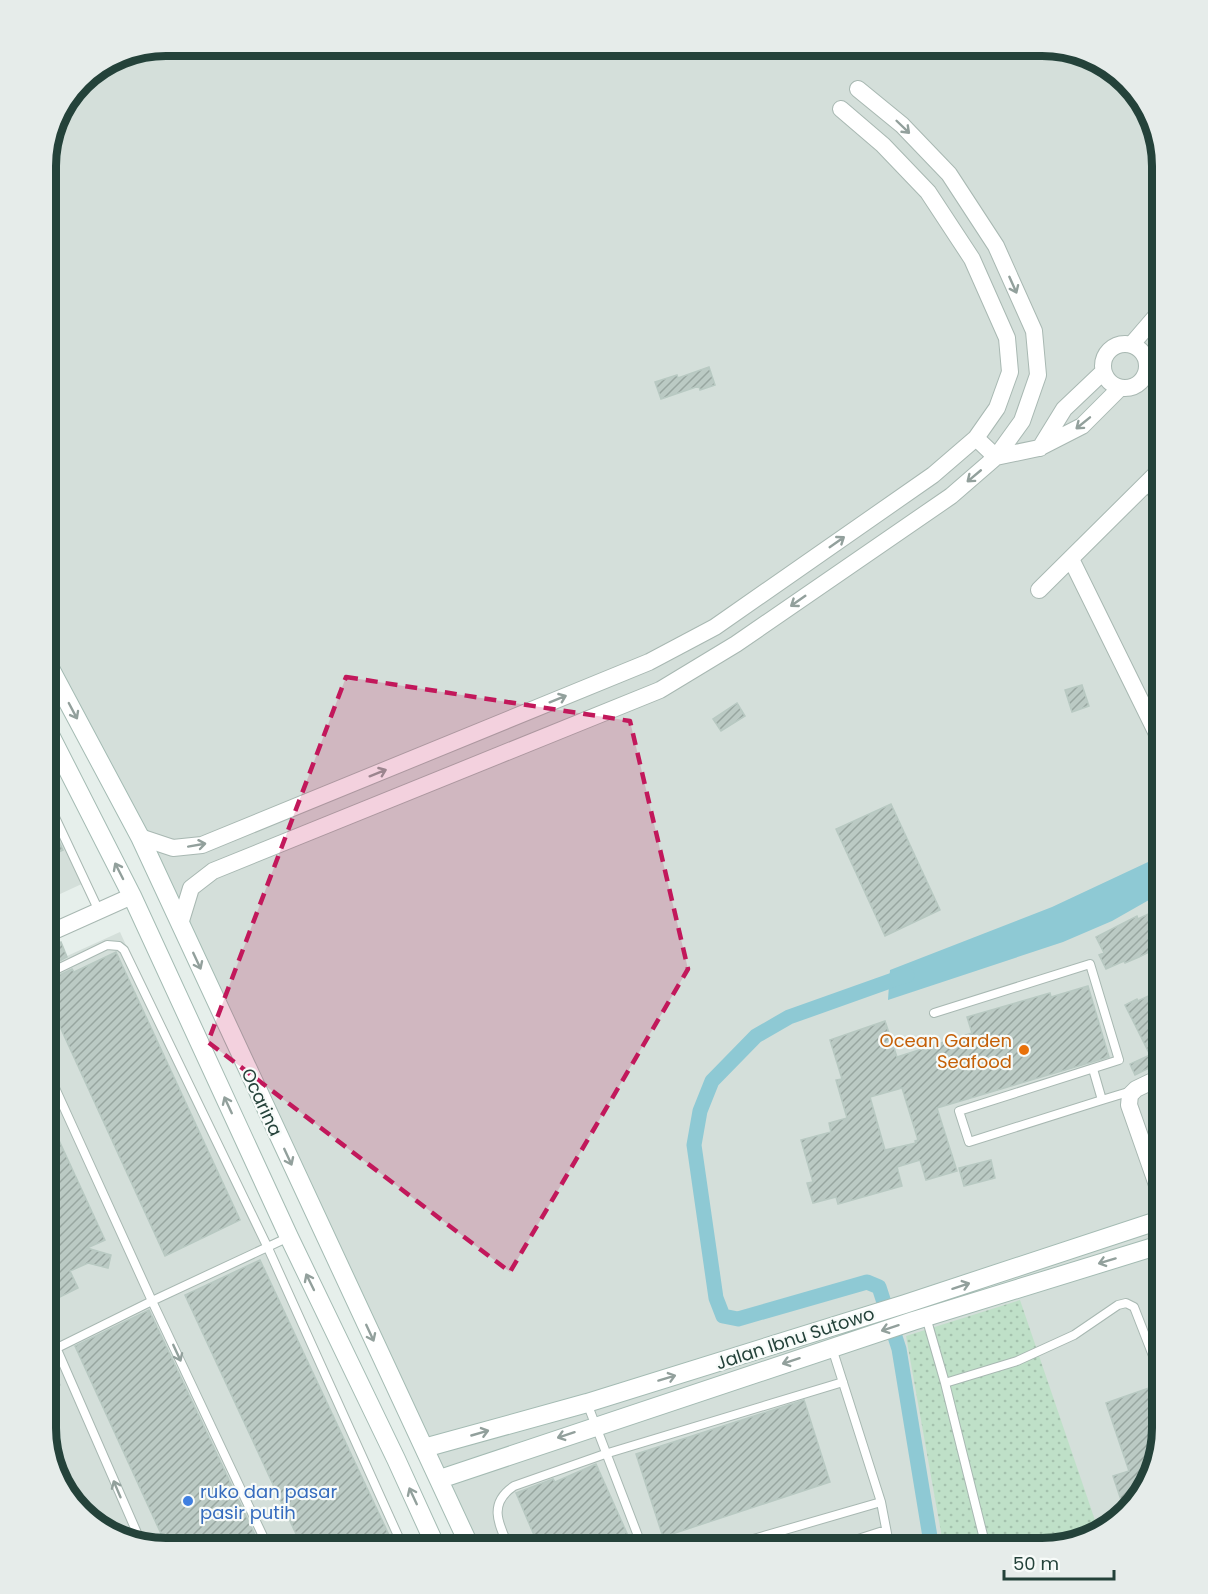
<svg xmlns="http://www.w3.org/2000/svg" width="1208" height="1594" font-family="Poppins,sans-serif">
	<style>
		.built { fill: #d4dfda }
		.grass { fill: url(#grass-dots) }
		.water { fill: #8ec9d4 }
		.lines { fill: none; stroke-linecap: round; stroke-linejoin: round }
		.canal { stroke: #8ec9d4; stroke-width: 15 }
		.building { fill: url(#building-hatch); stroke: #b8c9c2; stroke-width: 1.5; fill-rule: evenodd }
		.lane-casing { stroke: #a8b8b2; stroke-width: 10 }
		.street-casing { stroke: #a8b8b2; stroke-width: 18 }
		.secondary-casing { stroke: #a4bbb3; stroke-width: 20 }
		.lane { stroke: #fff; stroke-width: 8 }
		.street { stroke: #fff; stroke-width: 16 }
		.secondary { stroke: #fff; stroke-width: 18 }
		.oneway { stroke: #92a09c }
		.marked { fill: #c2185b; fill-opacity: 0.2; stroke: #c2185b; stroke-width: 4.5; stroke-dasharray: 12 8; stroke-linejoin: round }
		.food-dot { fill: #e8710a; stroke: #f7fbf9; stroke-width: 2 }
		.shop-dot { fill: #3f7fe0; stroke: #f7fbf9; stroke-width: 2 }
		.labels { text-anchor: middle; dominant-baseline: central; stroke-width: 4.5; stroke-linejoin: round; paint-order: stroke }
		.food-label { font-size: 18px; fill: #c56008; stroke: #f7fbf9; text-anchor: end }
		.street-label { font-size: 18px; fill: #24423a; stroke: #f7fbf9 }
		.shop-label { font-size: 18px; fill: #366cbe; stroke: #f7fbf9; text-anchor: start }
		.rim { fill: none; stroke: #24423a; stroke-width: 8 }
	</style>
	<defs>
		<pattern id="grass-dots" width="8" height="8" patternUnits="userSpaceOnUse" patternTransform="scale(1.5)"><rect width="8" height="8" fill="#bfe0c8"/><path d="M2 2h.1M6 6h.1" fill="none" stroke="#a4c1ad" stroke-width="1.8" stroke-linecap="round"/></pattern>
		<pattern id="building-hatch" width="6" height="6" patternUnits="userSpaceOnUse" patternTransform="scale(1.5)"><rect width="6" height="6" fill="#bbcac4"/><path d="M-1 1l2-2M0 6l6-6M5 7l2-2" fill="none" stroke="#98a6a0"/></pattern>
	</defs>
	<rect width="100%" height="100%" fill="#e6efeb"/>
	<path class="built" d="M165 45H1050L1103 61 1143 99 1163 165V1429L1147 1489 1109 1529 1043 1549H471L45 659V157L57 112 86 75 120 54Z
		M45 787 86 882 45 901Z
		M120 932 400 1549H165L105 1533 83 1512 47 1437 45 1429V966Z"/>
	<path class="grass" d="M1020 1300 1099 1532 1043 1549H944L906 1336Z"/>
	<path class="water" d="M1163 855V892L1112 921 1063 942 888 1000 890 970 1052 907Z"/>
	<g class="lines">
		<path class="canal" d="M907 975 789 1017 756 1036 712 1081 700 1111 694 1145 716 1298 723 1316 738 1319 867 1282 879 1287 899 1349 932 1549"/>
	</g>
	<path class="building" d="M709 367 715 385 700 390 699 386 661 399 655 382 677 375 678 378Z
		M1082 685 1089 706 1072 712 1065 690Z
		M737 703 745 716 721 731 713 719Z
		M891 804 940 910 885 936 836 829Z
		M45 811 63 850 45 858Z
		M1163 907V941L1151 947 1153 950 1139 957 1125 963 1124 961 1106 969 1099 955 1104 953 1096 937 1137 916 1138 919Z
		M61 942 67 957 52 965 45 949Z
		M116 952 240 1220 165 1256 45 994V982L72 969 74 972Z
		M1088 986 1109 1057 937 1108 957 1171 926 1180 920 1160 897 1167 902 1186 838 1204 836 1197 813 1203 807 1183 813 1182 801 1140 831 1132 829 1123 847 1118 836 1080 842 1079 830 1040 885 1021 897 1057 972 1033 967 1017 1050 993 1051 997ZM902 1088 918 1140 915 1141 916 1143 885 1150 870 1097Z
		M1163 989V1065L1154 1068 1153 1066 1135 1075 1130 1064 1150 1055 1125 1005 1137 999 1138 1001Z
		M45 1110 105 1240 87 1248 111 1255 108 1268 88 1263 70 1271 78 1288 52 1301 45 1286 49 1277 45 1268V1230L57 1225 52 1212 55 1211 45 1190Z
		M991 1160 995 1178 964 1186 959 1168Z
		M260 1260 389 1535 397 1549H303L185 1295Z
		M149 1310 256 1537 262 1549H168L75 1346Z
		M45 1356 60 1385 45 1392Z
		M1163 1383V1429L1147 1489 1125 1512 1113 1476 1129 1471 1106 1403Z
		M804 1400 830 1482 663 1537 636 1454Z
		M596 1464 634 1549H540L516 1493 553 1479 555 1482Z"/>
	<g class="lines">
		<g class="lane-casing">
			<path id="lane" d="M45 796 99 911
				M45 975 107 945 119 946 124 950 268 1248 404 1549
				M934 1013 1090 964 1119 1060 959 1111 969 1142 1102 1100 1125 1093 1130 1095
				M45 1066 152 1301 269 1549
				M1093 1069 1102 1100
				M926 1317 945 1383 985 1543
				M45 1322 141 1542
				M57 1348 152 1301 289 1237
				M832 1348 881 1502 890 1549
				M945 1383 1017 1361 1074 1335 1118 1305 1126 1303 1134 1307 1157 1366
				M587 1403 643 1549
				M418 1549 433 1540
				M510 1549C499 1525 487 1504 514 1486L605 1454 843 1382
				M719 1549 881 1502
				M827 1549 886 1530"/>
		</g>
		<g class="street-casing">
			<path id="street" d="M1103 366a22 22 0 1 1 44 0a22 22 0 1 1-44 0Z
				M1132 344 1163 308
				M976 438 996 457 1039 448 1082 426 1120 388
				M1040 448 1064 409 1103 372
				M1150 480 1163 507
				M1071 559 1163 746
				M1039 590 1163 467
				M140 837 173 848 202 845 649 662 715 627 933 475 976 438 997 408 1010 372 1007 338 972 259 928 192 883 145 841 109
				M180 924 191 888 213 871 660 690 736 644 951 496 996 457 1022 421 1038 375 1034 331 996 246 949 174 902 125 858 89
				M45 935 132 896
				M1163 1202 1129 1105 1130 1095 1136 1089 1163 1076"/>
		</g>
		<g class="secondary-casing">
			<path id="secondary" d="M45 659 140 837 471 1549
				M45 725 132 896 289 1237 396 1459 437 1549
				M424 1448 587 1403 905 1304 1163 1219
				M440 1479 913 1321 1163 1244"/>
		</g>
		<use href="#lane" class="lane"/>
		<use href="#street" class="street"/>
		<use href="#secondary" class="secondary"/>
	</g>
	<defs><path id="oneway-shaft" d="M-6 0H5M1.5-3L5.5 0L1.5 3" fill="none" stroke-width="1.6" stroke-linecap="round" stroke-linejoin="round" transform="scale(1.5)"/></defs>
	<g class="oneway">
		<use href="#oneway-shaft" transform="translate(903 127) rotate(44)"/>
		<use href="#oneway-shaft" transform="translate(1013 285) rotate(66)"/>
		<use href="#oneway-shaft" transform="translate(1083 423) rotate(141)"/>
		<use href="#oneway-shaft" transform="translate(974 476) rotate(140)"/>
		<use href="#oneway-shaft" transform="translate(837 542) rotate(-35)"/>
		<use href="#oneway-shaft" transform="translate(798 601) rotate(145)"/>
		<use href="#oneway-shaft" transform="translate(558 699) rotate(-22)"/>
		<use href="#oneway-shaft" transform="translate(73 711) rotate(62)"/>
		<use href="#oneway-shaft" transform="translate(378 773) rotate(-22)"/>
		<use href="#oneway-shaft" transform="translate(197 845) rotate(-10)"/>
		<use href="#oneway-shaft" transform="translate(119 871) rotate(-117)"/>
		<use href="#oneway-shaft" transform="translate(197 961) rotate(65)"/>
		<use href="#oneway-shaft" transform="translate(228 1105) rotate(-115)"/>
		<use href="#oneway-shaft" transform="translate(288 1157) rotate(65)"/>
		<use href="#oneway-shaft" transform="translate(1107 1261) rotate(163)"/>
		<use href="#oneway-shaft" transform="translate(310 1282) rotate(-116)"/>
		<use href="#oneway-shaft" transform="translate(961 1286) rotate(-18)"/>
		<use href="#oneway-shaft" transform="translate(890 1328) rotate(162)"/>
		<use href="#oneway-shaft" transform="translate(370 1333) rotate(65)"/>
		<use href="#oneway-shaft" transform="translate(177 1353) rotate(65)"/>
		<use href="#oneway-shaft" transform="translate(791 1361) rotate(162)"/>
		<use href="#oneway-shaft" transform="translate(667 1378) rotate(-17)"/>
		<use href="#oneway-shaft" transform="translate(480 1433) rotate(-16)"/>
		<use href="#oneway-shaft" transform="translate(566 1435) rotate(162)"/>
		<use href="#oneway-shaft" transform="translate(117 1489) rotate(-113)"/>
		<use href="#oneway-shaft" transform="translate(413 1496) rotate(-115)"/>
	</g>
	<path class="marked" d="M346 677 630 721 688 969 510 1272 208 1042Z"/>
	<circle class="food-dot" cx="1024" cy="1050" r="6"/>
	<circle class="shop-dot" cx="188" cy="1501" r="6"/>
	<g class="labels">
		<g class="food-label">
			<text x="1012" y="1040">Ocean Garden<tspan x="1012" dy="21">Seafood</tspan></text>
		</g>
		<g class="street-label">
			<text transform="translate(262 1102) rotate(65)">Ocarina</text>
			<text transform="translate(795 1338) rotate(-18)">Jalan Ibnu Sutowo</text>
		</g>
		<g class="shop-label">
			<text x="200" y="1491">ruko dan pasar<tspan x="200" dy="21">pasir putih</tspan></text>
		</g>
	</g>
	<path d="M0 0H1208V1594H0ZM166 56H1042A110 110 0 0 1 1152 166V1428A110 110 0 0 1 1042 1538H166A110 110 0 0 1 56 1428V166A110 110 0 0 1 166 56Z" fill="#e6ecea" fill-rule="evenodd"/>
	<path class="rim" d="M166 56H1042A110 110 0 0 1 1152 166V1428A110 110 0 0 1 1042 1538H166A110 110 0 0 1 56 1428V166A110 110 0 0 1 166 56Z"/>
	<path d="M1004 1570v9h110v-9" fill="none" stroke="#24423a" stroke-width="3"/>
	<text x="1013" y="1570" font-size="18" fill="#24423a" stroke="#f7fbf9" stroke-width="4.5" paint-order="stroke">50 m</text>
</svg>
